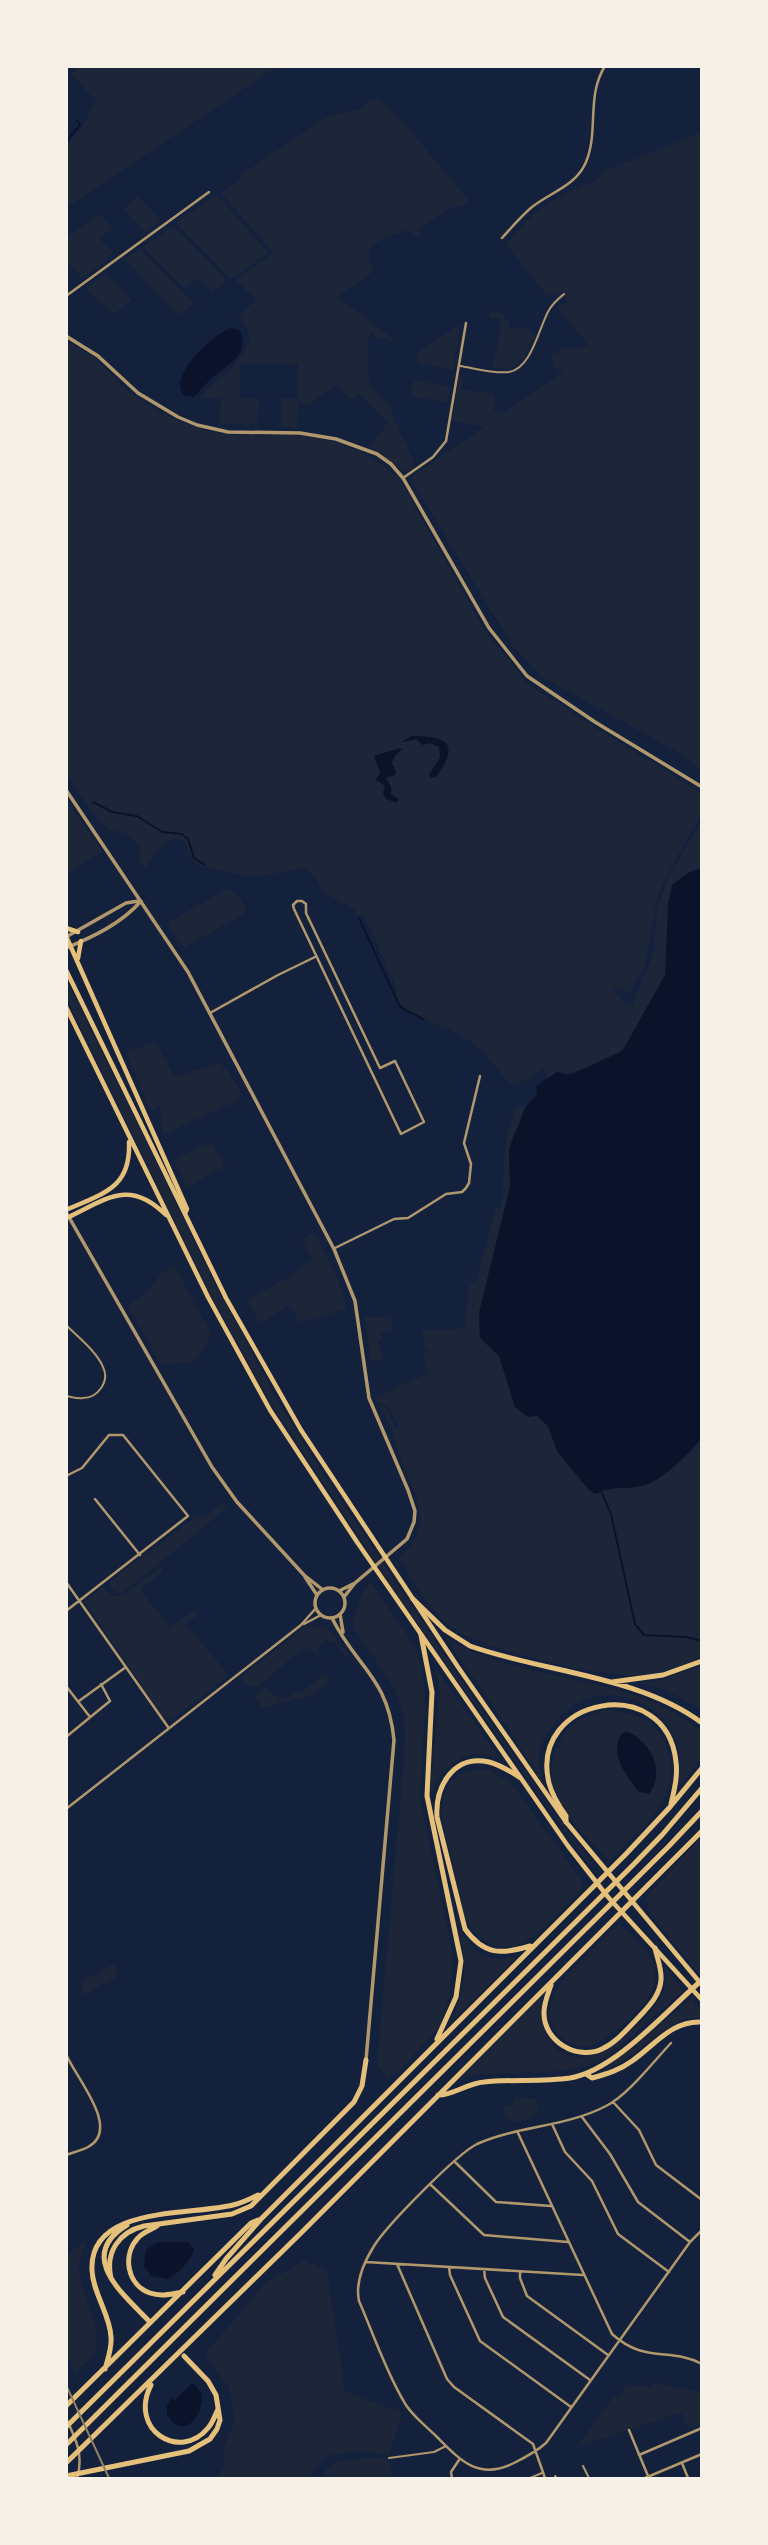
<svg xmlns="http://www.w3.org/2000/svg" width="768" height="2545" font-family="'Public Sans',sans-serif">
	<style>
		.green { fill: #1d2539 }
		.water { fill: #0b132b }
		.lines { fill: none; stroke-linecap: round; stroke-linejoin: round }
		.stream { stroke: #0b132b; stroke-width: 2 }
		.service { stroke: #b1986c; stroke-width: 2 }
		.minor { stroke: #b1986c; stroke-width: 2.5 }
		.tertiary { stroke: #b1986c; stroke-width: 3.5 }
		.primary { stroke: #e5c07b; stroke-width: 4.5 }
		.motorway { stroke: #e5c07b; stroke-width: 5 }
		.rail { stroke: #918062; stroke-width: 2 }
	</style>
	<rect width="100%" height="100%" fill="#14213d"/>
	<path class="green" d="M74 67 276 66V67L67 207V145L80 129 96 101 71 74 76 68Z
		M380 99 411 131 469 201 461 206 453 207 419 228 421 235 417 237 406 230C388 238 356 243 374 271L337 297 395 340 391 342 387 338 377 339 371 332 368 341 369 384 391 407 396 424 414 461 411 470 408 472C394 468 384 454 370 447L388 422 359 394 350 399 337 385 307 406 305 403H299L297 429 282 427V398H298V364H240V398L259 399 258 425 220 423 221 398H199C218 378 244 364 250 336L239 315 256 300 236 280 274 253 221 193 241 179 239 176 329 116 359 110 370 100Z
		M701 132V769L674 750 541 676 513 646 410 478 484 427 452 420 459 376H463L461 389 494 394V411L502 414 563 372 553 367 552 359 554 353 559 354 561 348 578 349 588 345 557 307 567 303 563 291 548 297 507 246C532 207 555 198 597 180L603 172Z
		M217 195 268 253 231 279 176 223Z
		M138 196 162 221 145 232 124 210Z
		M99 214 113 227 99 239 114 252 107 257 104 263 82 278 67 262V236Z
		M173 226 227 281 212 292 199 278 184 288 143 247Z
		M140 249 194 304 178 315 125 259Z
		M106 274 132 301 113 314 86 288Z
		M496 309 508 321 511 328 522 326 535 335 524 358 511 369 492 368 500 334 499 326 502 323 500 319 491 318 489 314Z
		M460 324 453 370 417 363 419 352Z
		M67 341C74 345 82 350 89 354 105 364 117 383 132 394 151 409 176 421 198 428 227 438 254 435 283 435 327 434 369 450 400 480L486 633 527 683 597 729 701 792V817L680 851 658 894 645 965 629 995 619 986 613 989 626 1005 632 1006 654 952 657 910 662 895 670 874 701 821V868L688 873 672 885C666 914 669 942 666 971 664 984 631 1042 621 1051 615 1058 605 1058 597 1062 583 1069 573 1075 557 1072L547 1079 546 1070 542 1068 534 1076 513 1085C502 1077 493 1063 484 1053 475 1044 459 1033 448 1029 430 1021 393 1012 397 989L365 917 358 916 355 910 322 891 316 878 305 868 252 877 199 866 191 858 185 842 174 838 161 847 145 868 140 862 139 845 128 834 110 830 99 821 67 777Z
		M414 380 450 387 447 403 411 396Z
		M66 799 102 852 67 873H66Z
		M227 889 240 896 247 912 184 948 167 923Z
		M67 981 217 1287 278 1402 329 1483 484 1713 554 1813 593 1864 590 1866 404 1605 273 1407 209 1292 67 1000Z
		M155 1041 175 1077 221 1062 224 1069H227L241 1093 239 1094 241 1099 162 1135V1115L159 1106 151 1111 126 1053Z
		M517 1106H526L509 1148 510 1187 479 1313 480 1338 499 1356 515 1407 537 1416 548 1426 557 1451 589 1490 595 1493 613 1486 629 1488 684 1459 701 1439V1657C682 1665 661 1674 640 1675 601 1678 480 1649 450 1626 427 1608 415 1581 399 1558 436 1526 416 1496 401 1460 397 1450 394 1439 391 1429 388 1420 381 1412 379 1405L387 1409 396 1429 399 1427 390 1408 376 1401 374 1395 378 1396 429 1373 423 1353 431 1350H425L422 1331 465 1328 469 1282H476L496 1208H501C504 1175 502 1136 517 1106Z
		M206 1141 208 1145 212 1143 225 1166 187 1187 174 1160 205 1144Z
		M312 1233 316 1235 336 1275 347 1309 299 1322 289 1305 260 1324 248 1300 292 1275 312 1259 302 1239Z
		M174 1265 211 1334 203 1350 192 1362 161 1365 128 1305 146 1293 161 1274Z
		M365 1317H391L392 1331 381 1332 382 1339H377L383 1359 371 1362Z
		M222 1503 227 1508 160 1563 157 1561 159 1564 123 1592 118 1593 110 1588V1581L146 1553 152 1558 148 1553 195 1517 204 1516Z
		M161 1567 164 1571 140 1589 170 1628 194 1610 198 1615 186 1624 228 1674 225 1679 171 1719 162 1716 85 1602 102 1587 113 1596 124 1595Z
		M371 1582 414 1645 423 1672 425 1705 420 1799 453 1956 451 1988 440 2026 402 2068 388 2079 377 2065 404 1759C404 1746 406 1732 404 1720 398 1684 373 1658 354 1628 353 1614 361 1591 371 1582Z
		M310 1624 315 1628 324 1626 328 1629 348 1654 347 1659 337 1644 327 1640 319 1645 317 1652 327 1669 313 1651 305 1648C287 1655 254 1706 242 1679L244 1674Z
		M445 1637C522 1686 629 1671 701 1731V1759L679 1787C681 1773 682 1758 677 1744 660 1693 591 1678 557 1720 549 1730 541 1741 539 1753 537 1762 542 1776 544 1785L506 1725Z
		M701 1665V1709L664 1689 639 1683 661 1680Z
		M436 1669 500 1759C466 1745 442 1764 430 1796L439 1693Z
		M325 1674 331 1680 310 1696 265 1707H262L255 1697 266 1687 279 1699 290 1698 291 1694 301 1692Z
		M605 1710C619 1711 634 1713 646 1721 676 1741 677 1782 658 1809 645 1828 625 1844 610 1861 581 1833 534 1788 558 1744 569 1723 583 1717 605 1710Z
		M487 1769 510 1782 582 1881 581 1890C557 1913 519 1967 482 1939 475 1934 469 1926 466 1919 460 1902 458 1883 454 1866 449 1845 436 1815 445 1793 452 1773 468 1770 487 1769Z
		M701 1839 702 1973 700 1975 648 1911 646 1897Z
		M619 1924C630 1934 646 1947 652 1960 655 1968 656 1979 654 1986 650 1999 641 2007 632 2016 612 2036 579 2064 556 2031 551 2025 548 2013 550 2006 556 1978 600 1944 619 1924Z
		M459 1929C480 1958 480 1961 517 1957L451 2022C467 1981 467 1972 459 1929Z
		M114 1964 118 1976 84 1995 81 1981Z
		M664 1965 683 1991 626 2041 605 2057 588 2066 552 2072 478 2074 456 2082 543 1995C536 2033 556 2068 598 2054 617 2048 652 2013 661 1996 667 1986 666 1976 664 1965Z
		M691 1999 701 2010V2018C669 2014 636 2060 601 2072Z
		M514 2098 537 2099 539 2113C531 2117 523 2120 514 2123L505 2115 503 2108 513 2105Z
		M88 2240C68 2277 87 2292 96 2326 98 2335 96 2346 95 2355L74 2373 67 2354V2253Z
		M304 2260 327 2271 345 2391 402 2413 389 2455C373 2452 336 2449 322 2460 317 2464 313 2472 310 2478H216L224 2467 223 2449 235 2422 229 2387 204 2355 266 2283Z
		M654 2383 693 2390 700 2394 701 2405 698 2407 701 2414V2423L689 2429 681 2412 577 2447 614 2396 619 2398 626 2386 653 2387Z
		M377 2458 389 2460 392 2478H325L323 2475C331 2456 359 2460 377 2458Z"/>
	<path class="water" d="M231 328 240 331C250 353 230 364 214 376 207 382 201 390 194 397L185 396C165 378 213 334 231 328Z
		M411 736C447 736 461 743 436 777L431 778 429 775 440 757 439 747 429 743 422 745 417 739 402 742Z
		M400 748 402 749 394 757 392 763 396 771 395 775 386 778 392 789 390 793 398 799 397 803 386 799 383 793 385 786 376 780 380 772 374 756Z
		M701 868V1439C688 1454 664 1479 645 1485 625 1491 617 1484 595 1494L589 1490 557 1451 548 1426 537 1416 528 1417 515 1407 499 1356 480 1338 479 1313 510 1187 509 1148 526 1106 537 1095 536 1086 557 1072C561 1073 565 1075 569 1075 573 1074 619 1053 623 1050L665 975 668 905 672 885 688 873Z
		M628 1732C651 1742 666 1772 649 1794L638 1791C626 1775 608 1753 622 1733Z
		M158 2242H188L194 2249C192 2260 178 2274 168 2279L151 2276 144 2266 146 2250Z
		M191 2384 195 2385 202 2394C204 2417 182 2442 167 2414V2405L172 2397 175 2400Z"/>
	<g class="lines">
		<path class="stream" d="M66 142 80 125 77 120
			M93 802 112 812 137 816 162 832 182 834 188 839 194 858 205 865
			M359 918 400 1007 423 1019
			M601 1491 611 1514 635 1624 644 1635 686 1637 698 1640"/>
		<path class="service" d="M460 366C474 368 494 374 509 372 532 368 539 327 549 310 553 303 558 299 564 294
			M66 1325C78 1337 97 1352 103 1367 110 1381 98 1398 83 1398 78 1399 72 1397 66 1396
			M389 2458 434 2452 446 2446
			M583 2466 589 2478
			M555 2476 557 2478
			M530 2478 542 2473"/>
		<path class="minor" d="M502 238C512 227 521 216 532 207 551 192 576 186 586 162 599 131 586 96 605 66
			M66 296 209 192
			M403 478 433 457 446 441 466 323
			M297 901H302L306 904V913L380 1068 395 1061 424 1122 401 1134 294 909 293 905Z
			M210 1013 278 975 315 957
			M335 1248 394 1219 408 1218 446 1194 462 1192 466 1188 469 1183 471 1164 464 1143 480 1076
			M66 1476 82 1468 109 1435H123L188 1516 66 1611
			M95 1499 140 1555
			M66 1582 168 1727
			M304 1624 321 1615
			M66 1686 90 1717
			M79 1701 126 1667
			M66 1737 110 1701 101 1684
			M66 1809 301 1625 316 1608
			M671 2043C653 2062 628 2095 606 2106 566 2127 517 2126 477 2144 457 2154 387 2225 374 2246 364 2262 355 2282 359 2301 373 2333 385 2369 403 2400 410 2414 425 2425 436 2436 460 2460 478 2481 514 2463 526 2457 536 2452 546 2443L690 2242 702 2230
			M66 2054C75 2077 122 2129 88 2147 81 2151 73 2152 66 2155
			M613 2102 639 2130 656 2165 702 2200
			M582 2117 610 2154 638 2202 690 2242
			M552 2124 565 2152 592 2181 618 2234 669 2272
			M518 2133 612 2334C645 2364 670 2347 702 2364
			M454 2161 496 2202 551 2206
			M431 2185 484 2235 568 2242
			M366 2262 583 2275
			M397 2264 447 2379 454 2387 533 2444 545 2478
			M449 2267 450 2275 480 2341 571 2407
			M484 2269 485 2278 503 2317 590 2380
			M520 2272V2278L527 2296 608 2355
			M66 2418C76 2439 84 2456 77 2478
			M629 2430 648 2476
			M639 2455 702 2428
			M682 2463 688 2478
			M452 2478 451 2472 459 2460
			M645 2478 702 2454"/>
		<path class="tertiary" d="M66 336 98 356 138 393 178 417 197 425 228 432 300 433 336 439 377 454 391 464 403 478 489 628 527 676 595 722 702 787
			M66 790 188 972 334 1249 355 1301 369 1398 408 1490 415 1511 414 1522 407 1539 355 1583 344 1597
			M66 937 126 903 139 901
			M66 948C93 937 122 923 141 901
			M66 1212 212 1467 237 1502 304 1575 323 1590
			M305 1577 317 1595
			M315 1603a15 15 0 1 1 30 0a15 15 0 1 1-30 0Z
			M339 1591 353 1584
			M340 1614 343 1632
			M332 1618C356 1667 388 1677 394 1740L366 2060"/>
		<path class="primary" d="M66 928 78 932
			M66 936 187 1209 185 1214
			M78 958 81 941
			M66 970 226 1298 301 1430 458 1667 566 1822 702 1985
			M66 1007 208 1297 270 1410 357 1542 568 1846 608 1897 702 2000
			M66 1210C104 1193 131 1188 129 1142
			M69 1217C108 1198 130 1179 166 1215"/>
		<path class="motorway" d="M413 1599 445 1630 470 1646C543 1672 640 1676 702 1723
			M421 1635 432 1692 427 1796 461 1961 456 1997 437 2039
			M612 1682 663 1675 702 1661
			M519 1777C510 1771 500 1765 489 1762 454 1754 435 1786 437 1817L465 1929C484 1955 501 1955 530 1946
			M566 1822V1816C559 1806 552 1795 549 1783 528 1697 667 1671 676 1762 678 1776 674 1791 671 1804
			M551 1985C548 1994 544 2003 544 2012 543 2041 577 2061 602 2049 617 2042 628 2028 639 2017 649 2006 660 1995 661 1980 662 1969 657 1958 655 1948
			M586 2074 592 2078C607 2074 620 2070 632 2061 655 2045 672 2020 702 2022
			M438 2095C451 2096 468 2083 484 2082 512 2079 542 2082 570 2078 616 2070 666 2011 702 1980
			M127 2225C76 2256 122 2293 149 2321
			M157 2226C151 2230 143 2232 138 2238 122 2255 127 2285 150 2293 161 2297 172 2294 183 2292
			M215 2275 226 2259 261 2219 626 1854 670 1807 702 1768
			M111 2278C105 2252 119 2232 144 2226L232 2214 251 2206 354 2102 362 2086 366 2060
			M105 2369C108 2358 112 2348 111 2337 110 2314 93 2294 92 2270 89 2205 190 2216 233 2205 242 2203 250 2199 258 2195
			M151 2385C128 2430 180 2462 208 2428 213 2423 215 2415 218 2409
			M66 2406 251 2223 258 2220
			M66 2427 633 1865 662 1835 702 1788
			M66 2445 668 1847 702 1811
			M66 2463 302 2232 702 1831
			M66 2476 189 2451 210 2439 217 2429 220 2420 216 2395 208 2381 184 2356"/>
		<path class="rail" d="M66 2385 109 2478"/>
	</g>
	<rect width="768" height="2545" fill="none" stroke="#f6f1e7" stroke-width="136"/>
</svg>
